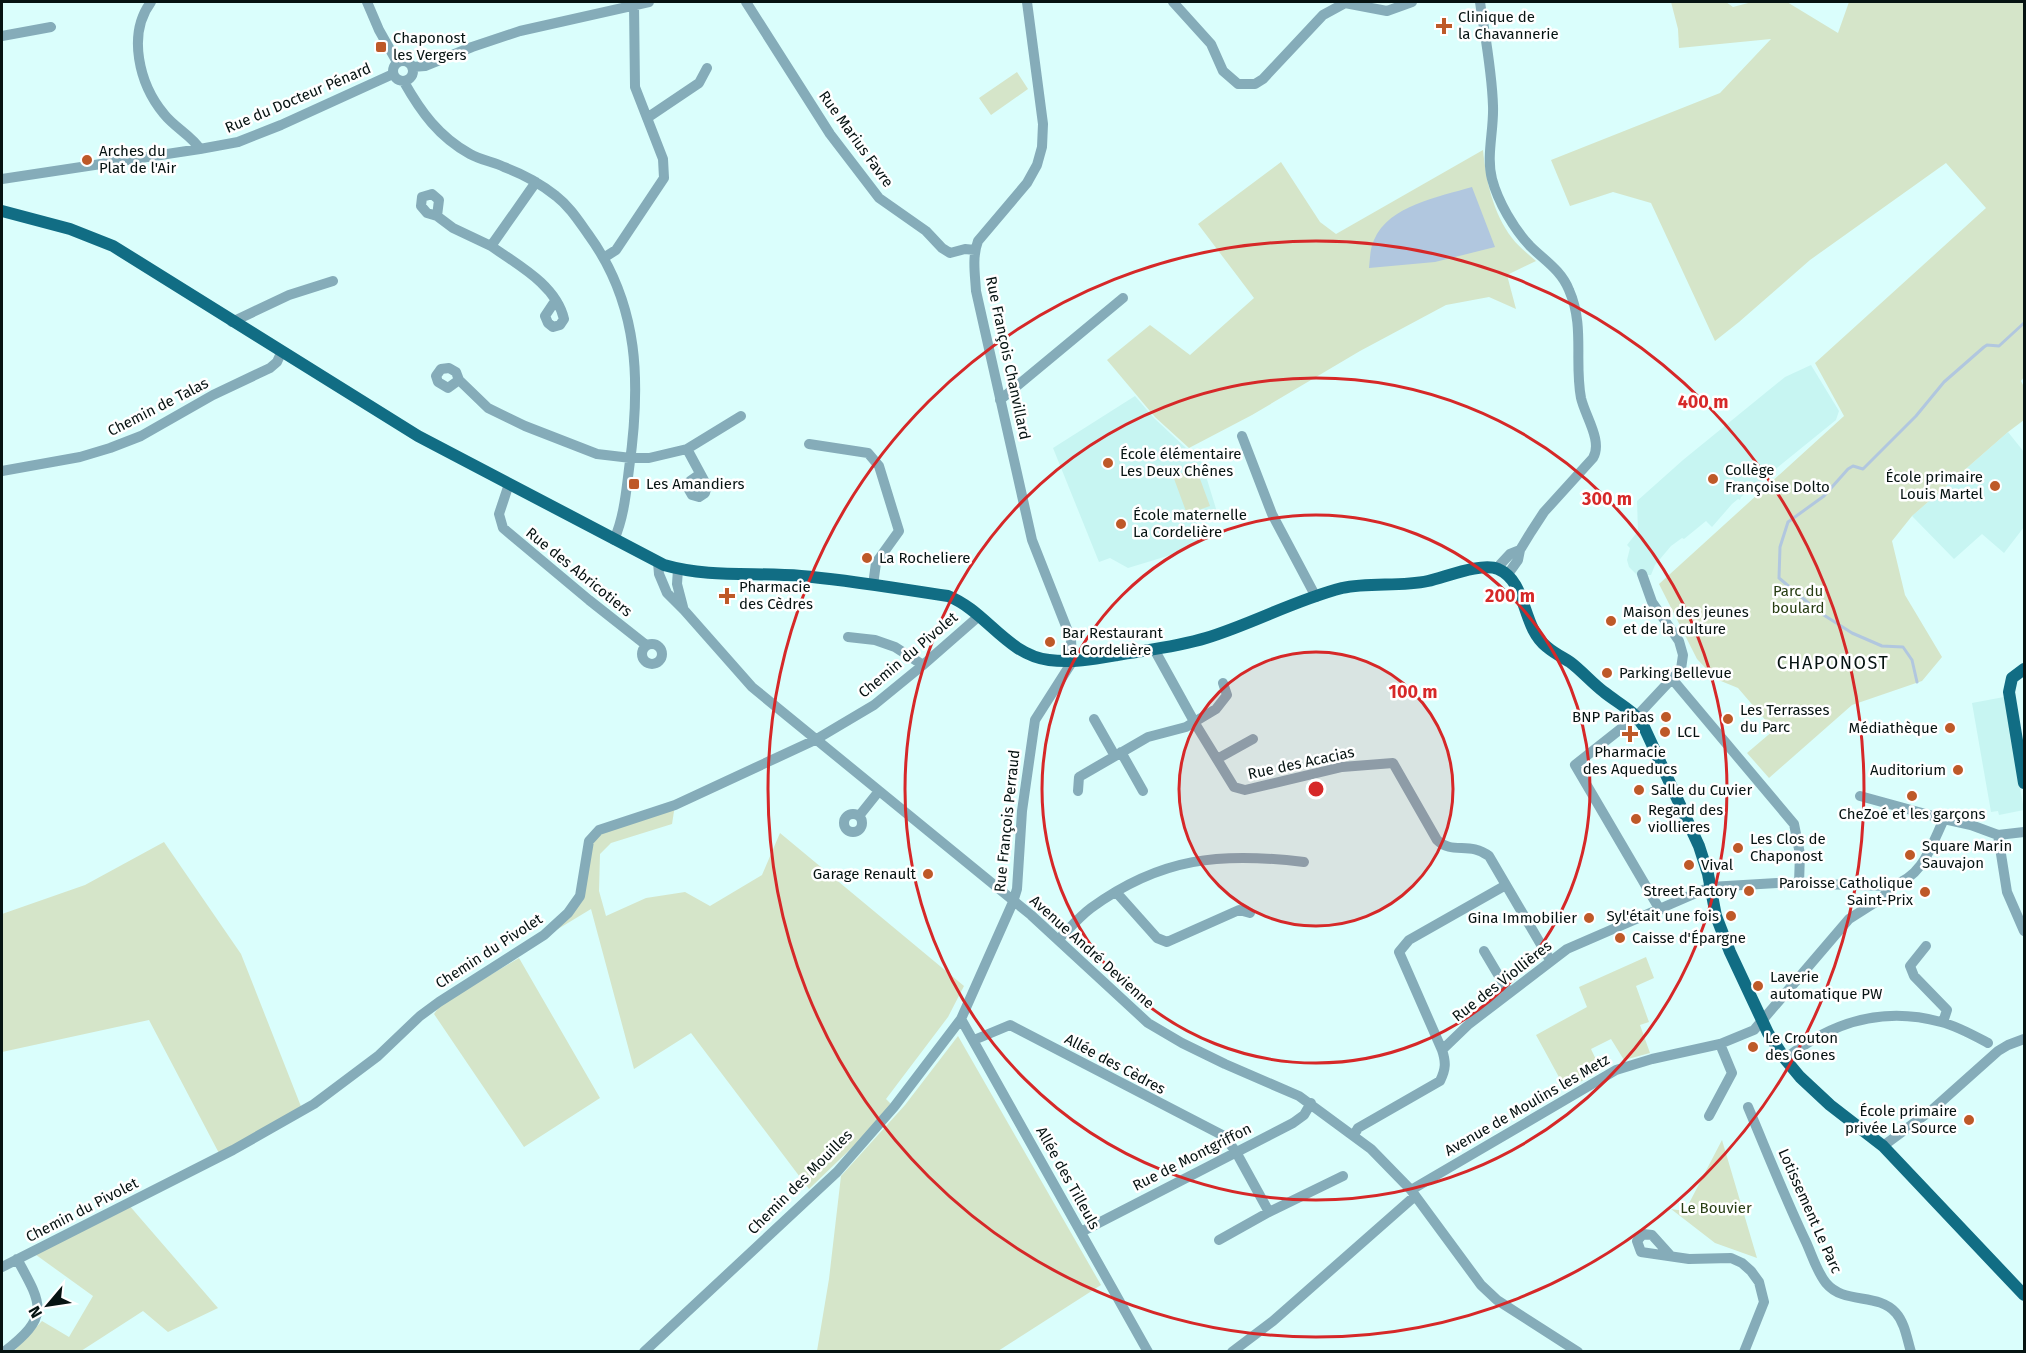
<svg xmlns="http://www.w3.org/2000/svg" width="2026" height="1353" font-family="'Fira Sans',sans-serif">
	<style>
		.built { fill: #c7f5f2 }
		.green { fill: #d5e5c9 }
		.water { fill: #b1c7df }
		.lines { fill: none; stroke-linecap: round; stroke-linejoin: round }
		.stream { stroke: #b1c7df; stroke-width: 3 }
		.minor { stroke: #85acb9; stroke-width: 10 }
		.major { stroke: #116d84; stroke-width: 12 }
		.ring { fill: none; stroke: #d62828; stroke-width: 3 }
		.poi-dot { fill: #be5928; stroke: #fff; stroke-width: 2 }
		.labels { text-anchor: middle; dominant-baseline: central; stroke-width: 5; stroke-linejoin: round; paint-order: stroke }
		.poi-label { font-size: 15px; fill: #061312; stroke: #fff; text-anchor: start }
		.street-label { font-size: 15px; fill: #061312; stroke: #fff }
		.park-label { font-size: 15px; fill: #273d13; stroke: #fff }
		.quarter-label { font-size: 18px; letter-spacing: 1.5px; fill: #061312; stroke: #fff }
		.centre { fill: #d62828; stroke: #fff; stroke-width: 3 }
		.ring-label { font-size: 18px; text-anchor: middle; font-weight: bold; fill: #d62828; stroke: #fff; stroke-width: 5; stroke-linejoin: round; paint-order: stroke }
	</style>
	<rect width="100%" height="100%" fill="#dafefc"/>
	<path class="built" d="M1811 365 1839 411 1836 420 1741 497 1740 500 1738 499 1732 504 1712 527 1706 521 1684 539 1682 538 1671 546 1655 565 1651 575H1637L1629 567 1627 560 1630 548 1627 545 1638 531 1637 501 1683 460 1785 377Z
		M1135 396 1154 418 1202 463 1217 512 1195 520 1204 541 1174 554 1128 568 1110 558 1099 562 1053 448Z
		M2008 432 2024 452V527L2004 553 1982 534 1954 559 1912 516Z
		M2004 697 2024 810 1999 815 1998 811 1991 812 1972 703Z"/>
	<path class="green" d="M1671 2H1726L1733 7 1752 2H1787L1838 33 1849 2H2024V377L2021 381 2024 387V420L2008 432 1912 516 1892 541 1905 595 1942 657 1922 681 1852 705 1769 778 1747 753 1774 730 1738 688 1716 679 1697 659 1659 584 1844 416 1815 363 1986 208 1946 163 1810 260 1739 322 1715 341 1651 203 1613 192 1570 206 1551 160 1720 93 1771 39 1679 48 1678 29Z
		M1017 72 1028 89 991 115 979 98Z
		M1483 150C1486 181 1493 213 1512 238 1519 247 1528 254 1536 261L1507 275 1516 309 1489 297 1446 305 1360 351 1252 415 1189 448 1155 417 1107 360 1150 325 1190 355 1254 298 1198 224 1281 162 1320 222 1336 234Z
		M1196 468 1210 506 1187 514 1173 476Z
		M675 805 672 824 611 843 600 854 599 891 606 916 646 898 685 892 710 906 762 875 780 833 964 986 948 1017 886 1099 894 1107 809 1189 691 1033 634 1069 591 909 553 932 580 896 589 841 599 830Z
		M164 842 241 954 302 1109 221 1157 149 1020 2 1052V914L85 885Z
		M1646 957 1654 978 1636 986 1649 1022 1640 1025 1650 1053 1624 1060 1611 1039 1591 1049 1601 1070 1566 1090 1536 1035 1587 1007 1579 987Z
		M519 958 600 1098 524 1147 434 1014 441 1004Z
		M958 1036 1101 1285 998 1351H817L829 1279 841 1176 905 1105Z
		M1722 1140 1757 1258 1715 1243 1671 1209 1685 1211Z
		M128 1204 218 1308 168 1332 143 1311 81 1351 13 1352 42 1321 69 1337 93 1296 32 1252Z"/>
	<path class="water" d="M1472 187 1495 247 1435 262 1369 268C1370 259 1370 248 1374 240 1389 205 1439 197 1472 187Z"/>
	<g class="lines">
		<path class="stream" d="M1917 682 1912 660 1903 647 1882 646 1852 633 1819 612 1779 578 1780 547 1788 522 1824 496 1848 469 1853 466 1863 469 1916 416 1944 382 1984 347 1987 345 1999 346 2024 323"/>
		<path class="minor" d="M151 2C127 34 139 84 164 114 174 127 192 136 200 149
			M367 2 379 30 397 62
			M746 2 830 134 879 198 926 231 942 248 950 253 965 249 975 250
			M1173 2 1211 44 1223 71 1238 84H1255L1263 79 1323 15 1345 3 1387 11 1412 2
			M1480 2C1485 36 1492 71 1493 106 1494 130 1486 156 1492 179 1498 202 1514 229 1530 246 1544 260 1561 270 1569 290 1585 326 1574 361 1581 398 1585 416 1603 441 1593 458L1544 512 1531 532 1520 550 1518 560 1508 574
			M2 36 51 27
			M393 71a10 10 0 1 1 20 0a10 10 0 1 1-20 0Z
			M412 67 425 66 472 47 520 31 649 2
			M404 82C421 112 439 137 470 154 481 160 493 162 504 167 523 174 540 183 556 196 569 206 578 220 588 234 640 305 641 384 629 469 626 493 624 517 614 540
			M647 118 699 83 707 68
			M2 179 200 149 238 142 281 125 393 74
			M536 182 491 246C518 265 556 285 564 319L560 325 553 327 548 323 545 316 555 301
			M437 216 439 200 432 194 422 197 421 206 427 213 437 216 453 228 491 246
			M605 257 616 250 664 178 663 159 635 87 634 4 632 2
			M232 322 289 295 333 281
			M459 380 448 388 438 382 436 376 441 369 449 368 456 372 459 380 488 408 525 426 597 454 631 458H649L687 449 741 416
			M1000 400 1123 298
			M1242 436 1272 514 1316 597
			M809 444 868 453 879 466 899 531 876 563 873 585
			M687 449 707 486 705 493 699 497 692 495 688 488 690 481 700 474
			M2 471 80 457 110 448 141 436 213 395 270 368 277 362 281 353
			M509 484 499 514 503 528 589 600 646 645
			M658 562 659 574 667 593 684 610 752 687 1031 915 1148 1023 1182 1043 1225 1064 1299 1096 1371 1149 1411 1190 1481 1285 1497 1300 1578 1352
			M1497 568 1510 554 1520 550
			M678 569 677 584 683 607
			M1642 574 1652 602 1679 641 1683 655 1681 669 1637 716 1575 765 1660 910
			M848 637 875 640 895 647 923 665
			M642 654a10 10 0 1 1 20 0a10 10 0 1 1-20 0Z
			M1154 649 1196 725 1234 787 1245 790 1342 767 1393 763 1437 840C1452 855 1470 841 1489 856L1550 960
			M1673 680 1794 824 1800 854 1799 883
			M1094 719 1115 756
			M1121 752 1143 791
			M1217 759 1253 739
			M1078 791 1079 777 1148 737 1186 727 1216 709 1227 695 1223 683
			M1860 796 1944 819
			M844 823a9 9 0 1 1 18 0a9 9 0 1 1-18 0Z
			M859 816 879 791
			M1998 835 2007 892 2024 931
			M1116 892 1157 938 1167 942 1239 910 1250 913
			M1058 940C1069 929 1079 917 1091 908 1161 857 1221 852 1304 862
			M1926 946 1910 966 1914 976 1947 1010 1943 1022
			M1484 951 1509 993
			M961 1019 1148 1352
			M974 1040 1010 1025 1224 1136 1236 1152 1269 1212
			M1442 1050 1399 952 1409 940 1506 885
			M1785 1059C1831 1022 1883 1006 1941 1022 1957 1026 1973 1035 1988 1043
			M1748 1107C1767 1152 1785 1198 1806 1242 1812 1255 1817 1272 1826 1283 1844 1305 1878 1292 1896 1313 1905 1323 1907 1339 1911 1352
			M1709 1116 1732 1073 1720 1044
			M1354 1135 1358 1128 1440 1081C1446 1069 1446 1062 1442 1050L1469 1024 1567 949 1710 887 1777 883 1891 886C1923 877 1931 846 1944 819L1971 825 1998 835 2024 832
			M1883 1146 1933 1109 1998 1051 2008 1045 2024 1039
			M1411 1190 1616 1070 1652 1059 1720 1044 1754 1030 1849 919 1882 898 1891 886
			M1081 1232 1293 1123 1304 1115 1311 1103
			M1219 1240 1269 1212 1343 1176
			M1670 1255 1652 1235 1643 1234 1637 1241 1641 1252 1689 1259 1731 1258 1742 1263 1751 1271 1759 1282 1764 1302 1744 1352
			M2 1267 233 1150 314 1104 378 1056 420 1016 439 1002 544 935 568 913 580 896 589 841 599 830 675 805 815 740 874 705 923 665 979 616
			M4 1352C50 1316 43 1306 17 1259
			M644 1352 837 1172 894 1107 961 1019 1013 902 1017 889 1022 811 1035 720 1072 662 1071 639 1032 540 976 291C975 274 972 257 978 241L1027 183 1037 165 1042 147 1043 124 1027 2
			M1232 1352 1273 1321 1415 1196"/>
		<path class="major" d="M2 211 70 229 113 246 418 436 664 565C709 578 755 572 801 576 850 580 899 589 948 596 986 611 1007 655 1049 660 1072 663 1094 659 1117 655 1146 650 1177 647 1206 638 1252 624 1295 600 1342 588 1370 582 1400 587 1428 581 1446 577 1482 562 1498 569 1528 582 1521 627 1547 647 1554 653 1562 657 1570 662 1582 671 1592 683 1604 692 1619 704 1635 711 1644 727L1699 846 1708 874 1716 916 1730 952 1768 1033 1785 1059 1800 1077 1830 1105 1883 1146 2024 1295
			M2024 669 2012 678 2009 692 2024 783"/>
	</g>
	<circle cx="1316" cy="789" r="137" fill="#d62828" fill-opacity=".12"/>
	<g class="ring">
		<circle cx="1316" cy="789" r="137"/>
		<circle cx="1316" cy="789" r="274"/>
		<circle cx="1316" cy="789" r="411"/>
		<circle cx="1316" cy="789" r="548"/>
	</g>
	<g class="poi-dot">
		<path d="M1441 17h6v6h6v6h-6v6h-6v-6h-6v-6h6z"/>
		<rect x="375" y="41" width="12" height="12" rx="3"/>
		<circle cx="87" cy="160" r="6"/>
		<circle cx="1108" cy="463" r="6"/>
		<circle cx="1713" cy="479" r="6"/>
		<rect x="628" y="478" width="12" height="12" rx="3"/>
		<circle cx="1995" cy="486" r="6"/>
		<circle cx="1121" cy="524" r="6"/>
		<circle cx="867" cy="558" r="6"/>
		<path d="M724 587h6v6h6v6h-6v6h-6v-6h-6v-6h6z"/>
		<circle cx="1611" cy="621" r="6"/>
		<circle cx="1050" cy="642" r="6"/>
		<circle cx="1607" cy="673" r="6"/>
		<circle cx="1666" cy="717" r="6"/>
		<circle cx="1728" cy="719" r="6"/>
		<circle cx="1950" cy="728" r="6"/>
		<circle cx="1665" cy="732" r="6"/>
		<path d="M1627 725h6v6h6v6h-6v6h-6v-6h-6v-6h6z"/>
		<circle cx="1958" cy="770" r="6"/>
		<circle cx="1639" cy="790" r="6"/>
		<circle cx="1912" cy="796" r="6"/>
		<circle cx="1636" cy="819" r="6"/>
		<circle cx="1738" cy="848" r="6"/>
		<circle cx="1910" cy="855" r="6"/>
		<circle cx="1689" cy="865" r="6"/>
		<circle cx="928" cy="874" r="6"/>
		<circle cx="1749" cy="891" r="6"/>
		<circle cx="1925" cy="892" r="6"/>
		<circle cx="1731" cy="916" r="6"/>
		<circle cx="1589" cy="918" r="6"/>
		<circle cx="1620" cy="938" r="6"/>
		<circle cx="1758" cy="986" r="6"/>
		<circle cx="1753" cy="1047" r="6"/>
		<circle cx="1969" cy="1120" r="6"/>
	</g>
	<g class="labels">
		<g class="poi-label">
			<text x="1458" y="17">Clinique de<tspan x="1458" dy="17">la Chavannerie</tspan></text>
			<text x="393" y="38">Chaponost<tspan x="393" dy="17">les Vergers</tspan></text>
			<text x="99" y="151">Arches du<tspan x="99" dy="17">Plat de l'Air</tspan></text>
			<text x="1120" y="454">École élémentaire<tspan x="1120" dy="17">Les Deux Chênes</tspan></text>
			<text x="1725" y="470">Collège<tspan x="1725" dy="17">Françoise Dolto</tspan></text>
			<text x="1983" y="477" text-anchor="end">École primaire<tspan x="1983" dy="17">Louis Martel</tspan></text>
			<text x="646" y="484">Les Amandiers</text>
			<text x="1133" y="515">École maternelle<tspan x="1133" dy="17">La Cordelière</tspan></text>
			<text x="879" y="558">La Rocheliere</text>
			<text x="739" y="587">Pharmacie<tspan x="739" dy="17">des Cèdres</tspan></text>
			<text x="1623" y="612">Maison des jeunes<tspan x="1623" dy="17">et de la culture</tspan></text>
			<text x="1062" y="633">Bar Restaurant<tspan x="1062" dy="17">La Cordelière</tspan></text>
			<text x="1619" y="673">Parking Bellevue</text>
			<text x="1740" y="710">Les Terrasses<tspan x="1740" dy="17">du Parc</tspan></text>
			<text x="1654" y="717" text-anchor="end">BNP Paribas</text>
			<text x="1938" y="728" text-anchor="end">Médiathèque</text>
			<text x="1677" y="732">LCL</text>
			<text x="1630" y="752" text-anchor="middle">Pharmacie<tspan x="1630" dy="17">des Aqueducs</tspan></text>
			<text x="1946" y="770" text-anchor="end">Auditorium</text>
			<text x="1651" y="790">Salle du Cuvier</text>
			<text x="1648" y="810">Regard des<tspan x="1648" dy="17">viollieres</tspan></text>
			<text x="1912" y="814" text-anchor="middle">CheZoé et les garçons</text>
			<text x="1750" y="839">Les Clos de<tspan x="1750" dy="17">Chaponost</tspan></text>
			<text x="1922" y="846">Square Marin<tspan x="1922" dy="17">Sauvajon</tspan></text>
			<text x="1701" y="865">Vival</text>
			<text x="916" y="874" text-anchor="end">Garage Renault</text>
			<text x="1913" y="883" text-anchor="end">Paroisse Catholique<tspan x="1913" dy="17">Saint-Prix</tspan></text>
			<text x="1737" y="891" text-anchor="end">Street Factory</text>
			<text x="1719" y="916" text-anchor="end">Syl'était une fois</text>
			<text x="1577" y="918" text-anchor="end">Gina Immobilier</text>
			<text x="1632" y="938">Caisse d'Épargne</text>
			<text x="1770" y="977">Laverie<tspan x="1770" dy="17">automatique PW</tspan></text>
			<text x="1765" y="1038">Le Crouton<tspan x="1765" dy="17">des Gones</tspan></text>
			<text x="1957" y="1111" text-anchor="end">École primaire<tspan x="1957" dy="17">privée La Source</tspan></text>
		</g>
		<g class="street-label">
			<text transform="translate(298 98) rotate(-23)">Rue du Docteur Pénard</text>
			<text transform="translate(856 139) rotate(54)">Rue Marius Favre</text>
			<text transform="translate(1008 358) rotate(78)">Rue François Chanvillard</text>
			<text transform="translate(158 407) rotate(-27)">Chemin de Talas</text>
			<text transform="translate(579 572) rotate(39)">Rue des Abricotiers</text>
			<text transform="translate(908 655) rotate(-40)">Chemin du Pivolet</text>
			<text transform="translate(1301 763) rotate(-12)">Rue des Acacias</text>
			<text transform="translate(1007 821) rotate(-84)">Rue François Perraud</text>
			<text transform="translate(489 951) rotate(-33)">Chemin du Pivolet</text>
			<text transform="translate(1092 952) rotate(42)">Avenue André Devienne</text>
			<text transform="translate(1502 981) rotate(-38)">Rue des Viollières</text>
			<text transform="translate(1115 1064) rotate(28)">Allée des Cèdres</text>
			<text transform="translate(1527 1105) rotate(-30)">Avenue de Moulins les Metz</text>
			<text transform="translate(1192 1157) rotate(-27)">Rue de Montgriffon</text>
			<text transform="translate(1068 1178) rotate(61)">Allée des Tilleuls</text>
			<text transform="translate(800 1182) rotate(-45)">Chemin des Mouilles</text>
			<text transform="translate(82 1210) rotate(-27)">Chemin du Pivolet</text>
			<text transform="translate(1810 1211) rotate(66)">Lotissement Le Parc</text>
		</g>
		<g class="park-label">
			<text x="1798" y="591">Parc du<tspan x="1798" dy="17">boulard</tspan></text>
			<text x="1716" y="1208">Le Bouvier</text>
		</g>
		<g class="quarter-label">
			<text x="1833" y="663">CHAPONOST</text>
		</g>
	</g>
	<circle cx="1316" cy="789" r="9" class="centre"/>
	<g class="ring-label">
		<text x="1703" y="408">400 m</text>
		<text x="1607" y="505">300 m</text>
		<text x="1510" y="602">200 m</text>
		<text x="1413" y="698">100 m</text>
	</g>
	<rect width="2026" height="1353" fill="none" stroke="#061312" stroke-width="6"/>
	<g transform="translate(48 1305) rotate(241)" stroke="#ffffff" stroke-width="4.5" paint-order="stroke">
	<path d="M0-4.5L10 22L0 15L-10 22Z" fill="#061312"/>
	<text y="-9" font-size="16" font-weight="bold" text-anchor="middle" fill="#061312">N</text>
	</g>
</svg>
